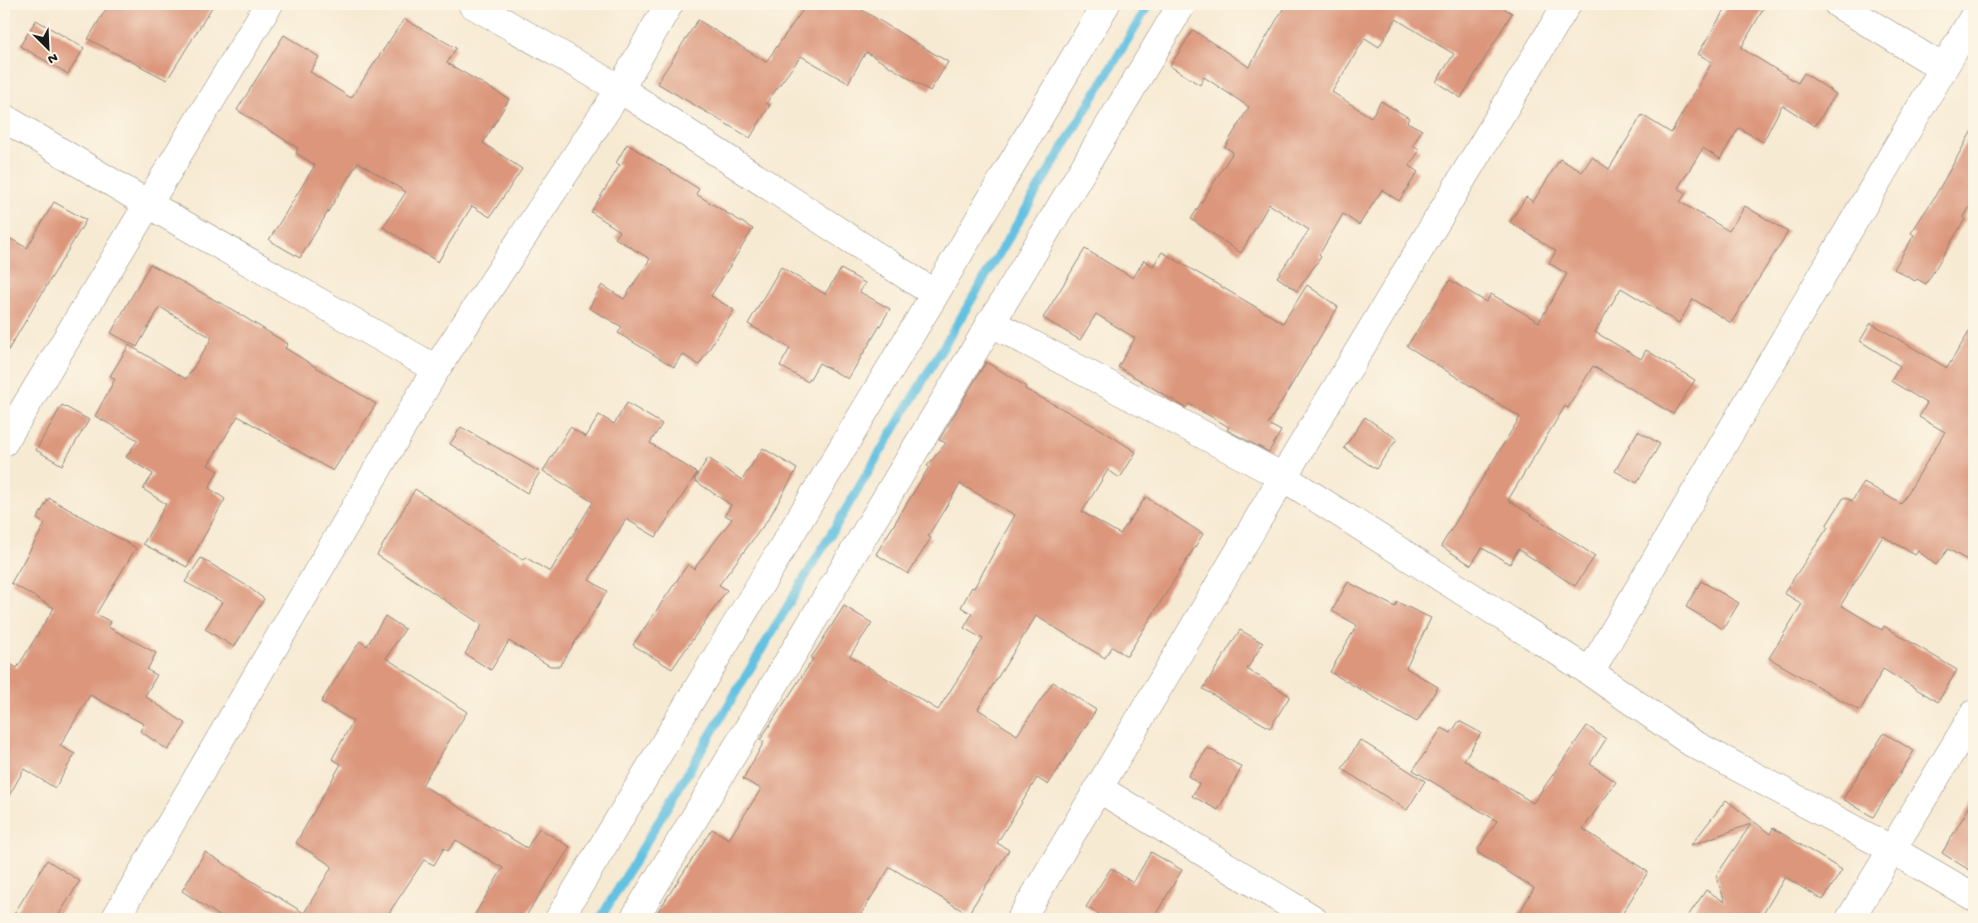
<svg xmlns="http://www.w3.org/2000/svg" width="1978" height="923" font-family="'Gochi Hand',sans-serif">
	<style>
		.lines { fill: none; stroke-linecap: round; stroke-linejoin: round }
		.stream { stroke: #63c1e1; stroke-width: 9 }
		.building { fill: #db967c }
		.minor-casing { stroke: #8a8378; stroke-width: 29 }
		.minor { stroke: #fff; stroke-width: 28 }
	</style>
	<rect width="100%" height="100%" fill="#fcf5e5"/>
	<filter id="ink" filterUnits="userSpaceOnUse"><feTurbulence type="fractalNoise" baseFrequency=".02" numOctaves="2"/><feDisplacementMap in="SourceGraphic" scale="10" xChannelSelector="R" yChannelSelector="G"/><feConvolveMatrix kernelMatrix="1 2 1 2 8 2 1 2 1" color-interpolation-filters="sRGB"/></filter>
	<filter id="wash" filterUnits="userSpaceOnUse"><feTurbulence type="fractalNoise" baseFrequency=".0096" numOctaves="4" result="noise"/><feDisplacementMap in="SourceGraphic" scale="20" xChannelSelector="R" yChannelSelector="G"/><feGaussianBlur stdDeviation="1.12" result="paint"/><feColorMatrix in="noise" values="0 0 0 0 0 0 0 0 0 0 0 0 0 0 0 0 0 1.4 0 .05"/><feComposite in="paint" operator="in"/></filter>
	<g filter="url(#wash)">
		<rect width="100%" height="100%" fill="#f7ead3"/>
		<g class="lines">
			<path class="stream" d="M600 919 1149 4"/>
		</g>
		<g id="blocks">
			<path class="building" d="M109 4H214L167 80 88 39Z
				M807 4H852L948 62 930 91 866 52 848 83 801 56 766 103 770 105 750 138 657 83 698 20 766 62Z
				M1286 4H1497L1512 13 1461 98 1436 82 1454 54 1396 19 1379 47 1365 38 1332 92 1371 117 1381 101 1409 118 1407 122 1422 130 1413 145 1420 150 1409 166 1418 172 1399 201 1382 190 1359 225 1343 214 1319 255 1321 257 1297 291 1277 277 1309 230 1269 204 1241 253 1191 219 1233 152 1225 147 1249 107 1204 77 1200 85 1170 66 1193 30 1249 67Z
				M1728 4H1766L1741 48 1798 83 1804 73 1836 94 1815 126 1782 105 1763 142 1739 128 1720 159 1703 148 1678 188 1686 193 1680 202 1729 231 1745 206 1788 232 1731 323 1693 299 1679 323 1621 288 1595 332 1641 359 1646 350 1695 380 1673 414 1593 366 1568 408 1565 406 1508 500 1595 556 1575 586 1518 549 1510 564 1482 548 1471 565 1441 546 1520 417 1407 346 1450 280 1486 302 1491 294 1539 322 1567 274 1549 263 1556 251 1510 222 1526 197 1533 202 1560 159 1582 172 1592 157 1609 169 1642 115 1671 133 1712 62 1698 54Z
				M404 19 456 48 447 63 509 99 483 143 522 169 490 217 472 206 438 262 383 227 406 192 358 162 300 258 269 240 315 165 296 153 298 148 237 110 284 35 319 57 310 72 351 98Z
				M36 20 84 48 68 74 20 46Z
				M1974 127V199L1964 217 1965 219 1926 284 1917 279 1915 281 1894 269 1914 235 1911 233 1934 198Z
				M627 144 699 189 696 194 753 229 711 296 734 310 699 365 682 354 674 367 618 333 622 327 589 308 602 285 624 299 650 259 615 238 620 231 591 212 620 165 616 163Z
				M54 202 86 220 4 357V235L27 248Z
				M1085 249 1133 278 1144 260 1153 266 1162 252 1283 323 1307 285 1338 307 1268 424 1281 431 1269 452 1227 430 1229 427 1189 404 1186 408 1118 367 1135 338 1096 314 1080 340 1043 318Z
				M150 264 231 309 288 344 285 348 376 404 333 471 238 416 208 465 218 471 209 488 225 499 187 567 143 544 166 504 143 489 153 474 126 457 138 440 95 416 115 379 110 376 129 345 186 379 212 338 160 307 137 347 111 333Z
				M781 267 825 294 841 269 865 283 860 292 890 309 848 379 819 363 808 382 780 366 790 348 748 324Z
				M1871 323 1947 368 1974 324V564L1948 549 1936 565 1918 551 1915 555 1883 536 1841 605 1882 630 1884 626 1957 670 1938 702 1883 669 1860 711 1769 658 1802 604 1784 593 1828 527 1826 526 1844 497 1852 501 1864 482 1901 504 1945 432 1919 417 1927 403 1891 381 1900 366 1860 341Z
				M986 362 1013 378 1026 387 1025 389 1102 430 1136 452 1120 478 1108 470 1082 512 1120 534 1146 497 1203 534 1127 656 1112 647 1105 658 1036 616 978 709 1017 735 1053 682 1096 710 1048 785 1037 778 997 843 1009 850 968 914 890 867 858 919H653L712 829 729 839 761 789 743 779 764 742 760 740 813 659 811 658 844 606 872 623 850 656 938 710 983 639 964 628 972 614 961 607 972 587 974 588 1015 515 960 484 928 536 931 538 908 574 876 554 929 467 927 466 946 443 939 440Z
				M627 403 662 424 650 443 697 473 656 537 626 519 589 580 607 591 560 666H550L509 641 491 670 465 654 482 625 377 555 415 489 523 560 525 557 550 572 593 502 543 471 570 427 586 437 599 415 614 424Z
				M62 405 89 420 62 465 36 450Z
				M1365 417 1397 439 1376 469 1344 448Z
				M461 427 540 472 527 493 450 444Z
				M1638 431 1660 444 1637 483 1615 471Z
				M763 448 797 469 769 518 719 585 727 590 672 669 633 645 688 564 694 569 732 519 725 515 731 505 694 480 708 458 742 480Z
				M49 498 136 548 96 614 111 622 108 627 156 653 147 670 157 675 145 696 186 724 168 750 140 731 144 724 90 695 60 746 75 754 55 788 24 769 4 805V660L17 668 54 608 11 583 45 524 37 519Z
				M201 558 247 586 264 599 234 647 205 629 222 602 185 582Z
				M1701 581 1739 603 1723 629 1686 607Z
				M1348 582 1395 607 1397 602 1431 618 1406 668 1438 687 1417 722 1330 672 1357 625 1332 611Z
				M385 616 405 629 386 658 467 712 422 785 527 848 539 828 570 847 524 919H472L503 868 456 840 448 851 444 848 434 865 424 860 385 919H224L182 891 205 852 304 913 330 870 332 866 296 843 341 764 332 759 353 721 321 702 360 641 367 646Z
				M1240 630 1263 643 1247 669 1290 696 1270 728 1203 689Z
				M1459 721 1481 733 1464 760 1533 803 1587 726 1606 739 1590 764 1616 782 1583 829 1648 872 1619 919H1516L1534 888 1478 853V849L1497 821 1413 770 1442 728 1451 733Z
				M1884 733 1914 751 1873 817 1843 799Z
				M1360 740 1425 781 1407 810 1342 769Z
				M1208 748 1242 767 1218 810 1192 796 1199 784 1188 776Z
				M1974 799V873L1942 853Z
				M1726 800 1770 834 1773 828 1842 870 1823 900 1785 877 1760 919H1686L1706 890 1725 902 1716 876 1751 824 1691 845Z
				M1151 852 1182 870 1153 919H1107L1086 907 1111 868 1133 883Z
				M47 860 80 881 56 919H11Z"/>
		</g>
	</g>
	<g filter="url(#ink)">
		<use href="#blocks" fill-opacity="0" stroke="#8a8378" stroke-width="1"/>
		<g class="lines">
			<g class="minor-casing">
				<path id="minor" d="M472 4 620 89 935 294
					M1838 4 1943 68
					M4 118 148 204 436 369
					M990 322 1283 477 1590 672 1692 743 1891 849 1974 897
					M4 442 269 4
					M1590 672 1974 16
					M1098 788 1313 919
					M115 919 436 369 620 89 669 4
					M559 919 935 294 1106 4
					M634 919 1182 4
					M1021 919 1283 477 1567 4
					M1850 919 1974 714"/>
			</g>
			<use href="#minor" class="minor"/>
		</g>
	</g>
	<rect width="1978" height="923" fill="none" stroke="#fcf5e5" stroke-width="20"/>
	<g transform="translate(48 48) rotate(156)" stroke="#fcf5e5" stroke-width="4" paint-order="stroke">
	<path d="M0-4L9 19L0 12L-9 19Z" fill="#1c1c1c"/>
	<text y="-8" font-size="14" font-weight="bold" text-anchor="middle" fill="#1c1c1c">N</text>
	</g>
</svg>
